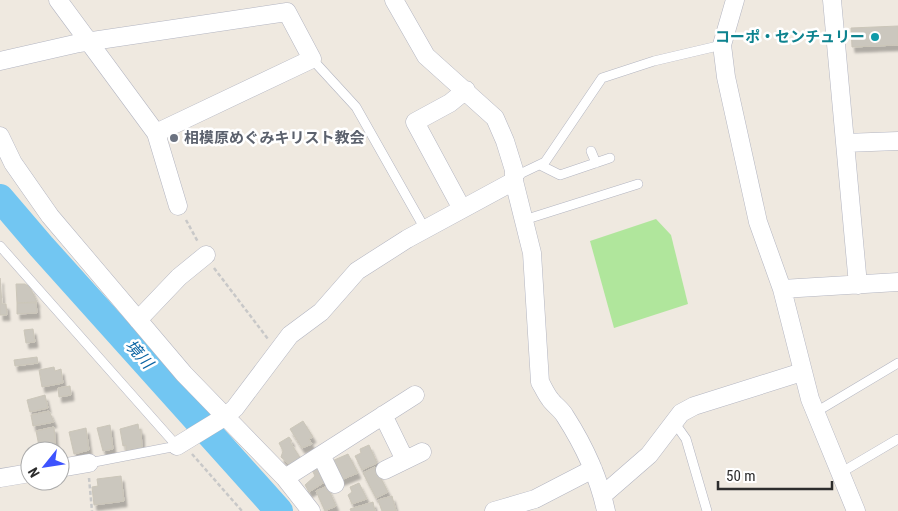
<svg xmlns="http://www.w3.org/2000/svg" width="898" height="511" font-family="'Roboto Condensed','Noto Sans JP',sans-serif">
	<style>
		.green { fill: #b0e69c }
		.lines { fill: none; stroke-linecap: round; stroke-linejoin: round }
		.river { stroke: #72c6f2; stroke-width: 28 }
		.building { fill: #cbc7be; stroke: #cbc6b9; filter: url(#shadow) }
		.lane-casing { stroke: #b3b5c1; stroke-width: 10 }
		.street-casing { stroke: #b3b5c1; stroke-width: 19 }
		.path { stroke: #c8c8c8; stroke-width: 2.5; stroke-dasharray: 4 2.5; stroke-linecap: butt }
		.lane { stroke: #fff; stroke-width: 9 }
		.street { stroke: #fff; stroke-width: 18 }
		.culture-dot { fill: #0f9aa8; stroke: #fff; stroke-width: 2 }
		.worship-dot { fill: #6b7280; stroke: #fff; stroke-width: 2 }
		.labels { text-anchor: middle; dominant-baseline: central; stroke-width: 5; stroke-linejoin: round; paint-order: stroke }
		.culture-label { font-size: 15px; font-weight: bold; fill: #0d838f; stroke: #fff; text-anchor: end }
		.worship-label { font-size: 15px; font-weight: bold; fill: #5b616d; stroke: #fff; text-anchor: start }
		.water-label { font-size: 16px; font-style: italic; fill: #0a64a4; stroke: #fff }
	</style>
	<defs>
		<filter id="shadow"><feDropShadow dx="3" dy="5.5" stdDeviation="1" flood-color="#0004"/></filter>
	</defs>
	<rect width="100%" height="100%" fill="#efe9e0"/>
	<path class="green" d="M656 219 671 235 688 304 614 328 590 241Z"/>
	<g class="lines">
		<path class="river" d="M0 198 41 246 279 511"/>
	</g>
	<path class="building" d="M898 26V45L852 47 851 28Z
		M0 278 2 304H6L7 315H0Z
		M16 284H25L30 287 37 302 17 303Z
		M17 303H36L37 313 17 314Z
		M33 329 35 342 26 343 24 330Z
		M37 357 38 363 15 366 14 360Z
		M54 367 55 371 61 369 63 383 42 387 39 370Z
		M70 386 71 395 59 397 58 388Z
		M45 395 48 408 30 412 27 400Z
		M49 411 54 422 33 426 31 415Z
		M303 421 313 437 309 439 312 444 302 448 290 429Z
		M138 424 139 430 141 429 142 449 126 451V445L123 446 120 429Z
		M110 425 113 449 103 451 97 428Z
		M54 427 56 451H40L36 431Z
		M86 428 89 450 74 454 69 432Z
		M289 437 292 441 290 442 301 459 291 466 281 457 283 451 279 443Z
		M369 445 377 463 362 470 355 456 361 453 360 449Z
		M348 454 358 473 341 480 332 461Z
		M319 466 328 480 309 492 305 485 315 476 312 470Z
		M375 467 388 492 376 498 363 473Z
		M121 476 124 501 94 505 92 487 98 486 97 479Z
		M359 483 367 499 352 504 348 495 352 492 350 487Z
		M327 486 336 506 325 511 316 491Z
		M392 496 396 511H382L378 500Z
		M373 502 375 511H351L350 509Z"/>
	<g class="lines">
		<g class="lane-casing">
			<path id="lane" d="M312 59 356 107 425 229
				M591 151 596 163
				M540 165 560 175 610 158
				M514 181 522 173 545 162 602 78 654 61 722 45
				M524 220 638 184
				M0 246 177 446 89 463
				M816 412 898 363
				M674 422 686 439 707 511
				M842 472 898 439"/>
		</g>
		<g class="street-casing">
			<path id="street" d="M58 0 156 133 178 206
				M394 0 426 56 495 118 505 141 514 170V181L532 253 540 382C543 387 546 394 550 399 554 405 561 409 565 416 583 444 599 478 606 511
				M735 0 722 45 726 77 758 222 782 289 810 399 856 511
				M832 0 858 285
				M0 61 79 43 287 12 312 59 156 133
				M0 136 13 163 50 216 184 374 285 478 311 511
				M845 143 898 141
				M462 209 415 122 450 103 466 90
				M782 289 898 282
				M138 320 179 277 206 255
				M383 415 405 460
				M177 446 226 416 235 408 290 335 321 312 357 271 407 239 514 181
				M321 455 335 484
				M60 468 89 463
				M385 470 422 452
				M0 478 30 473
				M285 478 415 395
				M603 495 649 455 681 413 694 406 802 372
				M494 511 535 499 593 469"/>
		</g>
		<path class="path" d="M186 220 198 242
			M214 268 268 339
			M192 454 242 511
			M89 478 92 511"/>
		<use href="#lane" class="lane"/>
		<use href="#street" class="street"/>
	</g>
	<circle class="culture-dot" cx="875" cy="37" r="5"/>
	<circle class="worship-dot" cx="174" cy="138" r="5"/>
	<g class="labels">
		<g class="culture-label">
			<text x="865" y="37">コーポ・センチュリー</text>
		</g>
		<g class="worship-label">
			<text x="184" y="138">相模原めぐみキリスト教会</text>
		</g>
		<g class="water-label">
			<text transform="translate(139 354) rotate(48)">境川</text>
		</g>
	</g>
	<g transform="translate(45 466) rotate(240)"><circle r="24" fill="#ffffff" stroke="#ababab"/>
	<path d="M0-4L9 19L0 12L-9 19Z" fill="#3d53fe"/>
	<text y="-8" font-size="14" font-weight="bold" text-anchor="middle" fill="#2d2d2d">N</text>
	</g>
	<path d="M718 481v8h114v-8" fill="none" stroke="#2d2d2d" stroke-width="2.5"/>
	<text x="726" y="481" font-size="15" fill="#2d2d2d" stroke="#ffffff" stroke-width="4" paint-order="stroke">50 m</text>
</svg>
